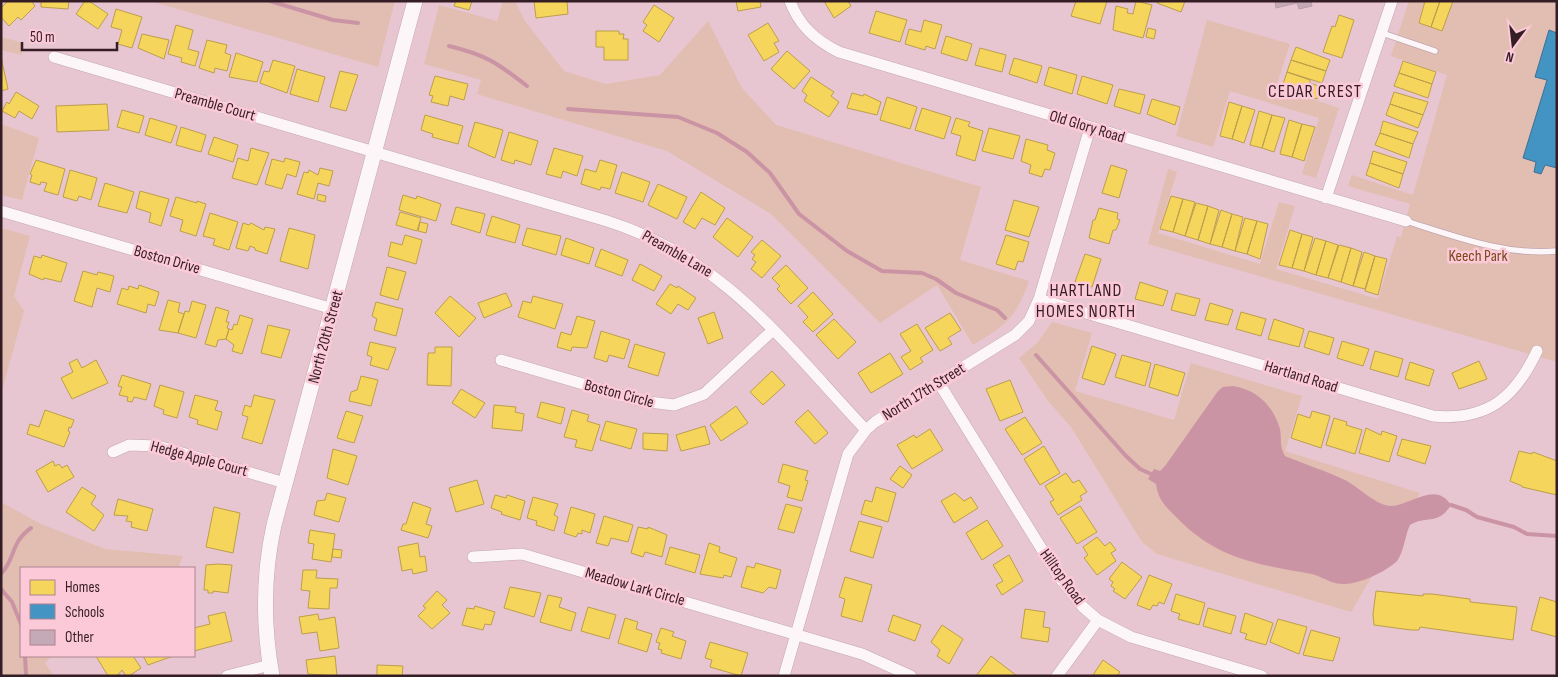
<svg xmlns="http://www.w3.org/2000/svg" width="1558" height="677" font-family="'Sofia Sans Condensed',sans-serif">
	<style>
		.green { fill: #e2bdb1 }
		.water { fill: #cb94a5 }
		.homes { fill: #f6d55c; stroke: #bc9e4b }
		.schools { fill: #4393c3; stroke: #3e7093 }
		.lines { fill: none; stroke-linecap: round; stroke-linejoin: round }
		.stream { stroke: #cb94a5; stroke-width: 4 }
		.building { fill: #c4aab6; stroke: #b79faa }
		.lane-casing { stroke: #c1a7af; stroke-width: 7 }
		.street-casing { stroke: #c1a7af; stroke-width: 12 }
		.secondary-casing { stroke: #c1a7af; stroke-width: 16 }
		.lane { stroke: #fcf6f8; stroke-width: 5.5 }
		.street { stroke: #fcf6f8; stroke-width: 11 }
		.secondary { stroke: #fcf6f8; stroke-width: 15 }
		.labels { text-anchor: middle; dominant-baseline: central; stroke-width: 5; stroke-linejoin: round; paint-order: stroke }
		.street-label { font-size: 16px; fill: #341d24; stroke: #fcc9d8 }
		.park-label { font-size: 16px; fill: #7b4819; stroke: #fcc9d8 }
		.neighbourhood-label { font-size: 18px; letter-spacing: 1px; fill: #341d24; stroke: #fcc9d8 }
	</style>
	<rect width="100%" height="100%" fill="#e8c6d1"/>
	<path class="green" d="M150 1H395L378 67Z
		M503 1H515L525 21 564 71 606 84 660 75 708 21 742 88 776 125 981 187 960 260 1029 281C1015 319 1007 324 973 345L937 285 880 323 771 214 667 151 477 94 481 80 424 64 439 5 497 21Z
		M1409 1H1557V362L1148 244 1168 169 1177 172 1158 233 1260 264 1279 202 1295 206 1276 269 1378 299 1397 236 1401 237 1410 204 1348 186 1352 175 1413 195 1447 75 1391 56Z
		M1207 20 1290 44 1276 87 1339 108 1316 178 1302 174 1319 118 1230 91 1213 147 1176 136Z
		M1 37 24 43 21 55 1 50Z
		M1 124 39 138 22 200 1 195Z
		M1 228 30 236 14 296 24 311 1 394Z
		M1052 322 1092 333 1075 391 1174 420 1191 363 1302 396 1285 451 1420 493 1351 612 1157 554 1142 542 1071 427 1048 401 1019 358 1038 342Z
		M1 502 41 524 105 549 183 556 178 568H21V656H52L45 663 54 676H1Z"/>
	<path class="water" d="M1233 386C1257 390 1273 405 1280 429 1282 440 1279 446 1285 456 1304 464 1326 471 1345 480 1359 487 1376 506 1392 506 1412 504 1436 481 1451 505 1438 526 1426 515 1410 525 1405 535 1404 552 1397 561 1386 572 1361 583 1345 584 1333 585 1323 577 1312 574 1258 564 1218 560 1177 518 1166 507 1158 500 1156 484L1148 479 1154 469 1160 471 1165 466 1218 391 1223 387Z"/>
	<path class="homes" d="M8 1H31L35 6 21 20 18 17 9 26 1 17V8Z
		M41 1H69L68 9 41 7Z
		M85 1H89L108 14 98 29 76 14Z
		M456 1H472L469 10 454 6Z
		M534 1H567L568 14 536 18Z
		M736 1H760L761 7 738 11Z
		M824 1H848L851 6 834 18Z
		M1076 1H1107L1100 24 1071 16Z
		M1136 1 1152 5 1143 38 1113 30 1116 6 1128 9 1127 13 1133 14Z
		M1158 1H1185L1181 12 1157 3Z
		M1425 1H1440L1431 27 1419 23Z
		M1440 1H1453L1442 31 1431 27Z
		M654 5 674 18 659 42 643 31 647 25 643 22Z
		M116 9 142 17 132 48 118 44 122 30 111 27Z
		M876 11 907 20 900 42 869 33Z
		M1339 15 1354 20 1342 58 1323 52 1332 26 1335 27Z
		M924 20 942 25 935 49 926 46 925 50 905 44 909 29 921 32Z
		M768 23 779 41 774 43 779 52 764 61 748 35Z
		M176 25 193 30 188 49 199 52 195 66 181 62 182 58 168 54Z
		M1148 28 1156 30 1154 39 1146 37Z
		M596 31H619V34H624L623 39H628V60H604V47H596Z
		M142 34 169 40 164 59 138 48Z
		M946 36 972 44 967 61 941 53Z
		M207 40 227 45 225 53 231 55 227 71 215 68 214 73 199 68Z
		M1296 47 1330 60 1326 71 1291 60Z
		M980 48 1006 55 1002 72 975 65Z
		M787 51 810 71 794 89 771 69Z
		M236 53 263 62 257 82 229 77Z
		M1 57 8 89 1 91Z
		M1014 58 1042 66 1037 83 1009 74Z
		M273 60 295 66 287 93 260 83 264 71 269 72Z
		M1291 60 1326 71 1322 83 1287 72Z
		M1403 61 1436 72 1432 84 1399 73Z
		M1049 67 1077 75 1072 94 1044 85Z
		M297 69 325 77 318 102 290 94Z
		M340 71 358 75 346 111 330 107Z
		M1287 72 1310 80V83L1321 87 1317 99 1282 87Z
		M1399 73 1432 84 1428 98 1394 86Z
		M435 76 468 84 464 100 450 96 448 106 431 102 433 96 429 95Z
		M1082 76 1113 85 1107 104 1077 94Z
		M811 77 834 92 831 96 839 102 829 117 804 101 807 95 802 91Z
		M1119 89 1145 95 1140 114 1114 106Z
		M16 92 39 106 32 119 19 111 15 118 2 111 7 102 9 104Z
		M1394 92 1428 102 1423 115 1390 104Z
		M852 93 863 96 864 94 881 102 877 115 847 108Z
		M887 97 917 107 910 129 880 120Z
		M1152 99 1180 107 1175 125 1147 114Z
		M1229 102 1242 106 1232 139 1220 136Z
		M107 104 109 130 57 132 56 106Z
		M1390 104 1423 115 1418 128 1386 115Z
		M1242 106 1255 110 1244 143 1232 139Z
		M922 108 951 117 944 139 915 130Z
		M122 110 144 116 139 133 117 127Z
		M1259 111 1272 115 1262 148 1250 145Z
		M425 115 463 126 458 144 432 137 433 134 421 130Z
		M1272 115 1285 118 1274 152 1262 148Z
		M150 118 177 126 171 143 145 135Z
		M956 118 970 122 968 126 983 131 975 161 956 155 961 136 951 133Z
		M1289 120 1302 124 1292 157 1280 154Z
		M1383 121 1418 132 1413 144 1380 133Z
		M475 122 503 130 495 158 468 146Z
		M1302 124 1315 127 1304 161 1292 157Z
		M181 127 206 135 201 152 176 145Z
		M989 128 1020 136 1013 159 982 151Z
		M509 132 538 141 531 165 515 160 514 164 501 160Z
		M1380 133 1413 144 1409 158 1375 145Z
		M214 137 238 145 233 162 208 154Z
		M1026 139 1048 145 1047 150 1055 153 1050 170 1045 169 1042 177 1029 173 1031 165 1021 161Z
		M251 148 269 153 257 185 232 178 238 158 248 161Z
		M554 148 583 156 577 176 563 171 561 178 546 174Z
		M1373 151 1407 162 1403 174 1370 163Z
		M285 158 300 162 296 177 287 174 282 189 265 184 272 159 284 162Z
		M36 160 65 169 58 195 44 191 47 183 41 182 40 185 30 182 32 175 30 174Z
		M600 160 617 165 610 189 601 187 600 190 581 184 585 169 596 172Z
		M1370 163 1403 174 1399 188 1366 175Z
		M1111 165 1127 170 1119 198 1102 193Z
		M320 168 333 171 329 186 318 183 314 199 297 194 304 172 308 173 309 170 318 175Z
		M70 170 97 178 91 200 79 196 77 201 63 197Z
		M622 172 650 182 643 202 615 193Z
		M105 183 134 192 127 213 98 206Z
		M658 184 687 197 677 219 648 205Z
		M140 191 169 199 161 226 149 222 151 213 136 208Z
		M701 192 725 208 715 225 702 218 695 229 683 222Z
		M318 194 326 196 325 202 317 200Z
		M403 195 416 199 417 196 441 204 436 221 399 210Z
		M1171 196 1183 199 1173 232 1160 229Z
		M176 197 197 203V201L206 204 196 236 180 231 183 220 170 216Z
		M1183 199 1195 202 1185 236 1173 232Z
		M1014 200 1039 207 1029 237 1005 230Z
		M1196 203 1208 206 1198 240 1185 236Z
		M1208 206 1219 210 1210 244 1198 240Z
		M456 207 485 214 480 233 451 224Z
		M1099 208 1118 213 1117 219 1120 220 1116 230H1113L1109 244 1089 238 1093 220H1095Z
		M1221 210 1232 214 1222 247 1210 244Z
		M400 212 421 218 417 231 396 225Z
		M210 213 238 222 229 250 213 245 215 239 203 236Z
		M1232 214 1243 217 1235 251 1222 247Z
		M492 216 520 225 515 243 486 235Z
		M727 218 753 237 738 257 713 237Z
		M1245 218 1257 221 1247 254 1235 251Z
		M1257 221 1268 224 1260 259 1247 254Z
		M420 222 428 224 426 233 418 231Z
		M243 223 249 225 251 223 264 230 265 227 275 229 267 254 255 250V248L250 246 248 251 236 248Z
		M289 228 315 235 308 269 280 261Z
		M527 228 561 236 556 255 522 245Z
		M1290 230 1302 234 1292 268 1279 265Z
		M1302 234 1313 237 1304 271 1292 268Z
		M405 235 422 240 416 264 388 256 391 242 402 245Z
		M1006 235 1029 242 1023 262 1018 261 1015 270 996 264Z
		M566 238 594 248 589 264 561 255Z
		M1315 238 1326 241 1316 275 1304 271Z
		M762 240 781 256 762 278 751 269 756 262 752 259 755 255 751 252Z
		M1326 241 1338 245 1328 278 1316 275Z
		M1339 245 1351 248 1341 282 1328 278Z
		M1351 248 1362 252 1353 286 1341 282Z
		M601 249 628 260 622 276 595 266Z
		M1364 252 1375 256 1365 289 1353 286Z
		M1085 254 1101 259 1092 287 1075 282Z
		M42 255 67 263 61 282 44 278 43 280 29 274 34 256 41 258Z
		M1375 256 1387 259 1378 295 1365 291Z
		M640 264 662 276 654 291 632 280Z
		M786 265 808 288 791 304 777 289 780 286 772 278Z
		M387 267 406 272 398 300 380 295Z
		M83 271 97 275 98 272 114 276 110 292 97 288 92 307 74 301Z
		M1140 282 1168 291 1163 306 1135 299Z
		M670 284 677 288 678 286 696 298 688 310 678 304 671 314 656 304Z
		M139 285 159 292 155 306 148 304 146 313 117 304 122 288 128 290 129 286 138 289Z
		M813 292 833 314 813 332 803 322 808 317 798 306Z
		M506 293 512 306 484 318 478 303Z
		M1176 293 1200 299 1195 316 1171 310Z
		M450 296 476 318 459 337 435 313Z
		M533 296 563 304 555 329 518 317 523 301 531 303Z
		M168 300 180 303 178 312 184 314 178 333 159 330Z
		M192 301 206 305 196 338 178 333 185 311 189 312Z
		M376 302 403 309 396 336 374 330 377 319 372 316Z
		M1210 303 1233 310 1228 325 1205 320Z
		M216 307 229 311 226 322H229L227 328 229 329 226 339 218 340 216 347 205 344Z
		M714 312 723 338 708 344 698 318Z
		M1241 312 1266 319 1261 336 1236 329Z
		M950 313 961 330 948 338 952 344 940 351 925 328Z
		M240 315 253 319 242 354 232 351 234 345 226 339 229 329 232 330 234 324 237 325Z
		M577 316 595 321 587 348 572 347 571 351 557 347 561 332 571 335Z
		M834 319 856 342 838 359 816 335Z
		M1274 319 1304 329 1299 347 1268 339Z
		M917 324 933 350 920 358 923 362 910 370 901 357 911 351 900 334Z
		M268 325 290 330 281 358 261 353Z
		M601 331 630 340 624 359 609 355 607 362 594 358Z
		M1309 331 1334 338 1329 355 1304 347Z
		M1342 341 1369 349 1363 366 1337 358Z
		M370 342 396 348 388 370 370 365 372 357 367 355Z
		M635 344 665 353 658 376 628 367Z
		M1092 346 1116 354 1104 385 1082 378Z
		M435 347H452L451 386 427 385 428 353H435Z
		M1375 351 1403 359 1398 377 1370 369Z
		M890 353 903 374 871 393 858 373Z
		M1122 355 1151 363 1145 386 1115 377Z
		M77 359 82 368 96 360 108 383 72 399 61 378 73 372 69 363Z
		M1479 361 1487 379 1459 389 1452 373Z
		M1410 362 1434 370 1429 386 1405 379Z
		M1155 364 1185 373 1178 396 1149 387Z
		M772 371 785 385 763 405 750 392Z
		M122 375 151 384 146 400 134 397 132 402 127 401 128 397 119 395 122 387 118 386Z
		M361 376 378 380 371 406 349 401 351 392 357 390Z
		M1010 380 1023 412 1000 421 986 389Z
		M160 385 184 392 177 418 163 414 164 410 154 406Z
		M461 389 485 403 475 418 452 403Z
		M195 395 218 401 215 410 222 412 217 430 197 424 198 420 189 417Z
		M254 395 275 400 262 444 242 438 248 417 242 415 245 405 251 407Z
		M541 402 565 408 561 424 537 417Z
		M494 405 516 407 515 412 524 414 522 431 492 428Z
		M736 406 748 423 721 441 710 425Z
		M45 410 74 420 71 428 69 427 68 431 70 432 64 447 27 434 30 424 39 427Z
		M572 410 589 415 587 421 600 425 592 451 575 447 577 440 564 437Z
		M808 410 828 433 815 444 795 422Z
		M346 411 363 416 354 443 337 438Z
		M1312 411 1330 416 1321 448 1291 438 1298 414 1310 418Z
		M1025 417 1042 443 1022 455 1005 429Z
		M1334 418 1347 422 1346 425 1362 430 1355 454 1326 445Z
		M606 421 637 429 631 449 600 440Z
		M705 426 710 444 681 451 676 435Z
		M1366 428 1381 435 1382 431 1397 436 1389 462 1359 453Z
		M930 429 943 450 912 469 897 445 914 435 916 438Z
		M643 433 668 434 667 451 643 449Z
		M1402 439 1431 446 1425 464 1397 455Z
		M1044 446 1060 473 1040 485 1024 459Z
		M333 449 357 456 348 485 327 478Z
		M1519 451 1532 454 1533 452 1557 461V495L1522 487V486L1510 481Z
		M53 461 55 466 59 464 62 468 67 465 74 477 48 492 36 471Z
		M783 464 808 471 805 480 808 481 802 501 787 497 790 486 778 482Z
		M900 466 912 475 903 488 890 479Z
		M1066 473 1073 483 1079 480 1087 492 1080 496 1082 500 1058 515 1050 502 1054 500 1045 486Z
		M477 480 484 504 456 512 449 488Z
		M82 487 96 496 91 504 104 515 94 531 66 512Z
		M876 487 896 493 888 522 861 514 865 500 872 502Z
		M327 493 346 498 339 522 314 515 317 501 325 500Z
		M955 493 964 501 971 497 978 508 954 523 941 501Z
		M495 495 506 498 507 495 525 501 520 520 501 514 502 512 491 508Z
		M533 497 558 504 554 515 558 517 554 531 536 525 537 521 527 518Z
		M118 499 153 509 147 531 131 527 132 522 126 521 128 516 114 515Z
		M413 502 431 508 426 524 432 526 428 538 401 530 403 524H406Z
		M786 504 802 508 794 533 778 529Z
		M1080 506 1097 532 1077 544 1060 518Z
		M214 507 240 513 233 553 206 547Z
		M571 507 595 514 590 533 582 530V534L578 533 576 537 564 533Z
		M604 516 633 525 628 542 611 538 608 546 596 543Z
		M987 520 1003 546 982 560 966 533Z
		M859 521 882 527 873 558 850 551Z
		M638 527 648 529V527L667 535 662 557 645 552 643 557 631 553Z
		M310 530 335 534 331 562 312 559 314 544 308 543Z
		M1097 537 1105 546 1110 542 1116 550 1111 553 1116 561 1097 575 1084 558 1088 555 1083 547Z
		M418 543 420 557 425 556 427 571 413 574 412 569 402 571 398 547Z
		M709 543 720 547 719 552 737 558 731 577 724 575 723 578 700 574Z
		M670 547 700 555 695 573 665 564Z
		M333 549 342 550 341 558 332 557Z
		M1009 555 1023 581 1002 595 996 585 1003 581 993 565Z
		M1122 562 1142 577 1125 599 1113 591 1115 589 1111 586 1113 582 1109 579Z
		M756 563 781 570 776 589 769 587 763 593 741 587 747 566 754 568Z
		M218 564 232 565 228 593 213 591V593H208V590H204L206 565Z
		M303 570H317L316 578 338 579 337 588H330L329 609 308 608 310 591 301 590Z
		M1149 575 1172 584 1164 604 1159 602 1157 606 1153 605 1150 610 1137 605Z
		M845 577 872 585 862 622 841 616 845 599 839 597Z
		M510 587 541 593 534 617 504 608Z
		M437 591 447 600 442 605 450 613 432 629 418 616 426 608 423 606Z
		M1376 591 1423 596V594H1432L1462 598 1470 599V602L1517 607 1513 640 1420 627 1419 630H1411L1374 625 1373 614Z
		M1176 594 1205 603 1199 625 1178 619 1180 614 1171 611Z
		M548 595 562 598 559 607 576 613 571 631 540 622Z
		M1540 597 1557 602V637L1531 630Z
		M475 606 495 612 491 625 485 624 483 630 462 625 467 608 474 609Z
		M588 607 616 615 609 639 581 631Z
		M1208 608 1236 616 1231 634 1203 626Z
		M1025 609 1045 612 1043 627 1050 628 1048 642 1021 638Z
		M225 612 232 641 194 651V628L210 624 208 616Z
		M1245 613 1273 623 1266 645 1245 639 1247 634 1240 632Z
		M318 614 319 620 335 617 339 648 320 651 317 632 302 634 299 617Z
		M893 615 921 625 915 641 888 631Z
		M625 618 638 622 636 629 652 634 647 652 618 643Z
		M1278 619 1307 627 1299 654 1270 642Z
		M942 625 963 639 949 664 937 656 940 650 931 642Z
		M661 628 674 632 672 636 686 641 681 659 661 653 662 650 658 649 660 643 656 642Z
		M1311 630 1340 638 1333 661 1303 655Z
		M710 642 748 653 741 676 710 667 712 660 705 658Z
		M96 656H133L141 668 129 676H126L122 670 117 676H108Z
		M143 656H173L148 665Z
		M335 656 337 676 308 674 306 660Z
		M991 656 1017 676H976Z
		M1103 660 1120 672 1117 676 1093 675Z
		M377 665 403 666 402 676H377Z"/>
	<path class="schools" d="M1549 30 1557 33V168L1545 165 1541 174 1534 172 1536 162 1523 158 1547 80 1535 77Z"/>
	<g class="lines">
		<path class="stream" d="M270 1 333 20 358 23
			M449 46C486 55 496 62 527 86
			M568 109 678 117 717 133 747 152 770 173 799 214 847 251 882 271 922 273 936 279 956 293 997 310 1005 318
			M1036 355 1126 456 1140 469 1151 474
			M1451 505 1466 510 1477 517 1514 527 1527 534 1557 536
			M1 574C16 558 10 543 31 528
			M1 589 12 602 21 624
			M25 656 26 676"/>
	</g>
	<path class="building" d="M1275 1H1311L1312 6 1299 9 1297 3 1276 8Z"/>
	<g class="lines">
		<g class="lane-casing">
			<path id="lane" d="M1382 33 1435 51
				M1406 221C1454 236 1506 256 1557 251"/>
		</g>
		<g class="street-casing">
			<path id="street" d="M790 1C799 26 816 41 839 52L1406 221
				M54 57 607 221C724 258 785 344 866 430
				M1326 198 1392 1
				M1 211 333 309
				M1039 299 1433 416C1487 421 1515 398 1537 351
				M501 360 641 401 674 405 704 394 773 330
				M939 383 1059 577 1083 607 1098 620 1131 637 1262 676
				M113 452 129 445 158 446 285 483
				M473 557 522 554 862 654 911 676
				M227 676 270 665
				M784 676 848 454 866 430 875 422 1015 335 1029 321 1039 299 1090 128
				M1057 676 1098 620"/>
		</g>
		<g class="secondary-casing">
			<path id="secondary" d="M272 676C263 626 263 575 274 525L415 1"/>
		</g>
		<use href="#lane" class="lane"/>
		<use href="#street" class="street"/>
		<use href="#secondary" class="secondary"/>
	</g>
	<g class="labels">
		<g class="street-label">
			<text transform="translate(215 105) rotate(16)">Preamble Court</text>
			<text transform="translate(1087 127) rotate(17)">Old Glory Road</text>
			<text transform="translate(677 254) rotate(30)">Preamble Lane</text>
			<text transform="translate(167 260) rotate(16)">Boston Drive</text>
			<text transform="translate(326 337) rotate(-75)">North 20th Street</text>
			<text transform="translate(1301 377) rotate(17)">Hartland Road</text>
			<text transform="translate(924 392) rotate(-32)">North 17th Street</text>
			<text transform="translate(619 394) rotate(15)">Boston Circle</text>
			<text transform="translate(199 459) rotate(15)">Hedge Apple Court</text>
			<text transform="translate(1062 577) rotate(54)">Hilltop Road</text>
			<text transform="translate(635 587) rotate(16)">Meadow Lark Circle</text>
		</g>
		<g class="park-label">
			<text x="1478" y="256">Keech Park</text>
		</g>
		<g class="neighbourhood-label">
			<text x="1315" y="91">CEDAR CREST</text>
			<text x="1086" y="290">HARTLAND<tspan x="1086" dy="21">HOMES NORTH</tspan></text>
		</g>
	</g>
	<rect width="1558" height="677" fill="none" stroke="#341d24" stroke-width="5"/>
	<rect x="20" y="567" width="175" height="90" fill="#fcc9d8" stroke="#ac8490"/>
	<rect x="30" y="580" width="25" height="15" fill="#f6d55c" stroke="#ac8490"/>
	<text x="65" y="592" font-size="15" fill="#341d24">Homes</text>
	<rect x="30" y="604" width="25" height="15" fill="#4393c3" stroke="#ac8490"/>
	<text x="65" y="617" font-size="15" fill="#341d24">Schools</text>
	<rect x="30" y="630" width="25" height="15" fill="#c4aab6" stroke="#ac8490"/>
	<text x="65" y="642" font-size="15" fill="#341d24">Other</text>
	<g transform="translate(1513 45) rotate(195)" stroke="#fcc9d8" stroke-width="4" paint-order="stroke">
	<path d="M0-4L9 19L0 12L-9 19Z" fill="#341d24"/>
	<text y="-8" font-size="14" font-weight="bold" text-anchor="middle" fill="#341d24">N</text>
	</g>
	<path d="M22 42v8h95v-8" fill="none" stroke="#341d24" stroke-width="2.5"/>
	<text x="30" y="42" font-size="15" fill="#341d24" stroke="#fcc9d8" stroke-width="4" paint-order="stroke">50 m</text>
</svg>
